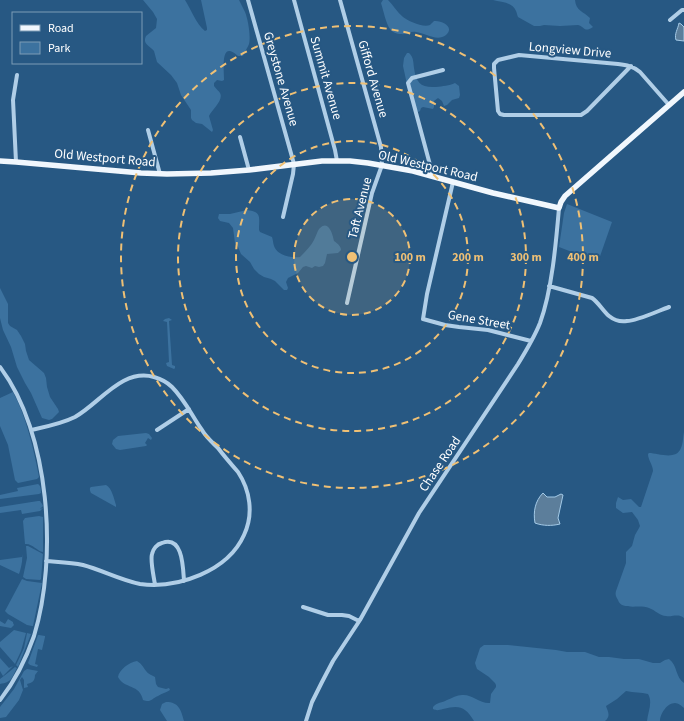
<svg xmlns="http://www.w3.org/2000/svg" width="684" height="721" font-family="'Source Sans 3',sans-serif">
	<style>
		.green { fill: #3c729f }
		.water { fill: #5c7e9b; stroke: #a4cae7 }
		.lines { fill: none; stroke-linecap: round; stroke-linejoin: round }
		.minor { stroke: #b0cee7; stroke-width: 4 }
		.major { stroke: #f1f7fd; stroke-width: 5.5 }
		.ring { fill: none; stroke: #efc075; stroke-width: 2; stroke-dasharray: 7 5 }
		.labels { text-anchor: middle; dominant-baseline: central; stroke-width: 4; stroke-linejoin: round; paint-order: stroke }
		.street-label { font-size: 13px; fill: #fff; stroke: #275883 }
		.centre { fill: #efc075; stroke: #275883; stroke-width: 2 }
		.ring-label { font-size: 12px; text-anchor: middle; font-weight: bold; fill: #efc075; stroke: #275883; stroke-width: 4; stroke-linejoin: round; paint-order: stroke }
	</style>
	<rect width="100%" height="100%" fill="#275883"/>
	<path class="green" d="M143 0H185C191 9 196 24 205 31L207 30V28L201 0H239C241 4 243 8 245 12 248 19 251 37 249 44 248 47 244 53 243 56H238C220 39 224 69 224 80L222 81 217 80 214 83V86C216 89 219 91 220 93 224 100 212 110 209 116L213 130 212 132 202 124 196 123 192 120 191 118V110L181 95 177 83 171 75 157 62 154 51C150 46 142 44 146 36L156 28 157 19 153 12Z
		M383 0H388C393 5 397 12 403 17 408 21 423 28 430 25 431 24 433 22 434 21 442 20 455 27 446 35 437 42 425 33 416 32 410 31 406 35 401 34 397 34 392 32 390 29 386 24 383 9 381 3Z
		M493 0H575C576 11 583 11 590 18L589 23 593 27C584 33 585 27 578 25L560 26 544 25 540 26H534L518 17C517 15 517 13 516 11 512 2 501 2 493 0Z
		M407 53H409C414 58 413 62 414 68 416 83 421 88 436 87 443 86 449 86 455 83L459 86 460 95 459 98 452 100 447 105 444 106 442 101 438 98 434 101V107L433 109 423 107 421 108 420 111 418 112 410 98 403 66 404 58Z
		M567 204 612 222 598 262 559 247 564 213Z
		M247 210C262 212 259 217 259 230L260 232 272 237C273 240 273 243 274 246 278 256 291 258 300 257 305 252 311 246 314 240 316 236 317 232 319 229 329 218 333 236 334 241 337 243 341 246 341 250L338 253 327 254 325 263 323 266 319 267 315 266 312 268 306 266 303 267 298 273 288 278 286 282 288 288 287 290H284L275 281 271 279 264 277 259 274 254 269 250 262 241 254 238 247 235 243 233 228 229 223 220 221 218 218 219 214H230Z
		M0 288 8 304V323L10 326 17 330 21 336 25 344 26 351 29 360 44 373 46 378 47 387 50 397 58 409 59 412 52 419 49 420 42 418 31 393 25 383 17 367 11 347 3 330 0 318Z
		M169 318 172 320 169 321 172 365 175 366V368L174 369 167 366 166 363 169 362 167 322 163 321 165 319Z
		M13 392C26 416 34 450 39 477L37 479 18 483 15 480 8 445 0 426V398Z
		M684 432V618C678 613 673 617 666 616 660 616 655 610 649 608 640 604 621 611 618 600 616 597 615 595 616 591L626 563V552L632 546 635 535 639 528 640 526 638 520 632 512 623 513 616 508V503L618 497 623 500 631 499 639 507H641L653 471C653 465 648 460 648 454L649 453C658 453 676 461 681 448 683 444 683 437 684 432Z
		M146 433 149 434 152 438 151 440 148 438 145 443 147 445 146 446 120 450 116 449 112 444 113 440 118 436Z
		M38 484C41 486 41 490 41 493L39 494 0 499V495L18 491 17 488Z
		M106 485C112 488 114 499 116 505V507L91 493C90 491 89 488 91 487Z
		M38 501H40L42 504 43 506 40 509 43 508 40 511 22 514 21 510 0 513V507Z
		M39 516 43 517V552C37 551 32 543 25 544L23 521 25 518Z
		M26 546H28L43 554 41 579 40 580 26 579 23 577 27 558Z
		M22 554C23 560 21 568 19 574L0 565V560L22 557Z
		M22 579 27 581 42 583 33 626H32L27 625 8 614 5 611Z
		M8 619 13 622V623L14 625 11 628 0 626V621L5 624Z
		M14 630 26 633 21 651 15 664 0 647V642Z
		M27 633 31 634 18 667 16 665 24 648Z
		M38 635H39L45 636V637L42 650 38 649 35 664 38 665 37 667 30 665 28 663Z
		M484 645H508L556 650 567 652H585L599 657H609L624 659H639L653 663H660L665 660 669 659C678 666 675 677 684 683V708C682 706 678 703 675 703 667 703 660 714 660 721H647C648 712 653 702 648 694 641 692 634 693 626 691L617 699 606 706C608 712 611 716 605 721H474C465 706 459 705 443 709 439 710 437 711 433 709V707C437 702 442 703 447 700 452 698 457 695 462 695 472 694 480 704 490 703L491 694 496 687V685L495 683 489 677 477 669 475 663 480 648Z
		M0 658 9 668 13 666 3 676 0 671Z
		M137 661C142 664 143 667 146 671 148 674 152 675 155 677L156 684 158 687 166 689 169 688 170 690C166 693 162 693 158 696 151 699 151 703 143 700 140 684 124 689 118 677 119 670 129 662 137 661Z
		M15 667 17 668C11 679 12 682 0 684V679L9 672Z
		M27 669 38 671 35 675C35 681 32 683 27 684L28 687 24 688V680L22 677 20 680 23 690 19 700 6 717 0 718V707L14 689 24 671Z
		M166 702C179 702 181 710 184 721H167L160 710 162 704Z"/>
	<path class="water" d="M679 23 681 24 684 27V41L676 40C674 34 678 29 679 23Z
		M543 493 547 497H555L561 494 563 495 558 518 560 524C552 526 543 526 535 523 533 512 535 501 543 493Z"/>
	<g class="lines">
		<path class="minor" d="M248 0 294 164 293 174 283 217
			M294 0 335 150 337 161
			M340 0 381 147 382 165 372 193 347 303
			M670 20 682 10H684
			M631 66 587 111 581 115H504L500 114 498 111 494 68V64L498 60 519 55 618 64C626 65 633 66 640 72L669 105
			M148 130 160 174
			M240 137 249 170
			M16 162 13 100 17 75
			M433 176 408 83 412 78 443 70
			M453 182 427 294 423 319 445 325 459 327 488 330 531 341
			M549 286 592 298C599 303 603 311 609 316 614 320 621 322 627 321 637 321 658 311 669 307
			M0 367C50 433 58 558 34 636 26 659 15 681 0 700
			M31 430C45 427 61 424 75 417 100 403 122 368 154 377 161 379 167 382 172 387 185 400 192 416 202 430 206 437 212 442 218 448 224 456 231 464 238 472 250 490 254 514 244 535 228 571 178 589 140 584 120 580 102 570 83 565 71 562 58 562 46 561
			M157 430 189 409
			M155 585C154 577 150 561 152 554 153 549 157 544 162 543 183 535 183 568 184 581
			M303 607 328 615H342L349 616 359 621
			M306 721 312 702 322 682 333 661 360 620 419 513 518 364C526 351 534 338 540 323 552 290 556 243 559 208"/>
		<path class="major" d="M0 161 16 162 141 173 167 174 211 173 249 170 322 161H350L368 163 413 171 493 193 559 208 561 202 565 196 684 92"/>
	</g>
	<circle cx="352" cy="257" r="58" fill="#efc075" fill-opacity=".12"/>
	<g class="ring">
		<circle cx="352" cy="257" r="58"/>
		<circle cx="352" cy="257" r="116"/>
		<circle cx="352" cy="257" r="174"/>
		<circle cx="352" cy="257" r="231"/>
	</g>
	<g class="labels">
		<g class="street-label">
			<text transform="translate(570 50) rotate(5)">Longview Drive</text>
			<text transform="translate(326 78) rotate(74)">Summit Avenue</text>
			<text transform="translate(281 79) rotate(74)">Greystone Avenue</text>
			<text transform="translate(373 79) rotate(74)">Gifford Avenue</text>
			<text transform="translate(105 158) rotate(5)">Old Westport Road</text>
			<text transform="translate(428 166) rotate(13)">Old Westport Road</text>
			<text transform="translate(360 208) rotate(-76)">Taft Avenue</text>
			<text transform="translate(479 320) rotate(10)">Gene Street</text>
			<text transform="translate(440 464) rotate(-56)">Chase Road</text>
		</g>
	</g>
	<circle cx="352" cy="257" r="6" class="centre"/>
	<g class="ring-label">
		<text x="410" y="261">100 m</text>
		<text x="468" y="261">200 m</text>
		<text x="526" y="261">300 m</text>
		<text x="583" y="261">400 m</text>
	</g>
	<rect x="12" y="12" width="130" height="52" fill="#275883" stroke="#7d9bb5"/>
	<rect x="20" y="25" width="20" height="6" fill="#f1f7fd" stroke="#7d9bb5"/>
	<text x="48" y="32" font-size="12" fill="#ffffff">Road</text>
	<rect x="20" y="42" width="20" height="12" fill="#3c729f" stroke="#7d9bb5"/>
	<text x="48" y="52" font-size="12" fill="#ffffff">Park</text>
</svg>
